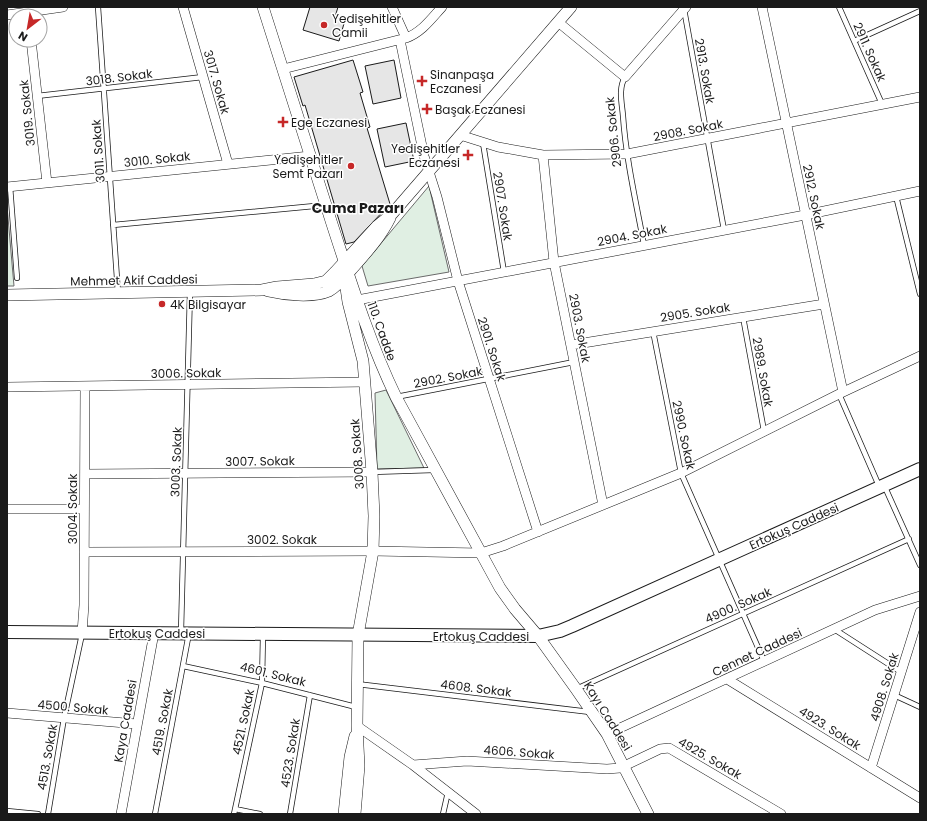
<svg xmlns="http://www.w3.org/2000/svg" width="927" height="821" font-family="Poppins,sans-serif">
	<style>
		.green { fill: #e0efe3; stroke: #6a6a6a }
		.building { fill: #e6e6e6; stroke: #1a1a1a }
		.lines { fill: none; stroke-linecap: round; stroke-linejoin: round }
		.service-casing { stroke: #1a1a1a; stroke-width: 6 }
		.minor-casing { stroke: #1a1a1a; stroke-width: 10 }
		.tertiary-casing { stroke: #1a1a1a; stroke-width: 12 }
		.secondary-casing { stroke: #1a1a1a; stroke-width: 14 }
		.service { stroke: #fff; stroke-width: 4.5 }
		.minor { stroke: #fff; stroke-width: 9 }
		.tertiary { stroke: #fff; stroke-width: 11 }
		.secondary { stroke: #fff; stroke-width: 12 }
		.poi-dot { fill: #c62828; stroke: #fff; stroke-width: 1.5 }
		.labels { text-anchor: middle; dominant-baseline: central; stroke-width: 3; stroke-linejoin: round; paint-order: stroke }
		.poi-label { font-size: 12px; fill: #1a1a1a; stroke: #fff; text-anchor: start }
		.street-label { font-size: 12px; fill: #1a1a1a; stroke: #fff }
		.quarter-label { font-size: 14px; font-weight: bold; fill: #1a1a1a; stroke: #fff }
	</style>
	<rect width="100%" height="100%" fill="#fff"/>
	<path class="green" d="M429 186 449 272 368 286 362 266Z
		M7 206 14 286H7Z
		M386 390 424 468 377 469 375 393Z"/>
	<path class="building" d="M310 7H338L335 17 345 20 339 41 303 30Z
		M353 60 363 92 360 93 370 127 367 128 390 204 354 242 346 244 305 105 303 106 294 77Z
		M394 60 401 98 373 104 365 66Z
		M406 123 414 161 385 167 377 129Z"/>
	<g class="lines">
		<g class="service-casing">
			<path id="service" d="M98 7 118 293
				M839 7 882 104
				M684 9 724 230
				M854 41 920 11
				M625 77C618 89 622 103 623 116 626 159 636 202 644 245
				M37 96 203 77
				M483 143 504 272
				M10 186 17 278
				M896 196 920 294
				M113 225 325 205
				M743 317 764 431
				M653 331 681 473 764 661
				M839 394 879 486
				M396 397 574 362
				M372 472 434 470
				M884 485 920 565
				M834 629 901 672
				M181 632 190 291
				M183 666 262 683 356 707
				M357 684 590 712
				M576 689 909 539
				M894 695 920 707
				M235 809 260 814
				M7 811 38 814
				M48 814 64 718 82 634
				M155 814 189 633
				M234 814 262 683 263 635
				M290 814 310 695
				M443 814 448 792"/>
		</g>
		<g class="minor-casing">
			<path id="minor" d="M183 7 228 164
				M392 7 406 38
				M762 7 843 392
				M7 15 63 7
				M558 22 625 77 686 7
				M31 40 47 183
				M400 40 424 156 437 197 458 281 538 532
				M283 69 406 38C422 32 431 19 442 7
				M460 135 498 147 543 155 627 154 920 97
				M543 155 554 262 603 505
				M7 187 310 156
				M352 301 805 215 920 191
				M571 345 824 304
				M7 387 365 382
				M85 474 372 472
				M7 509H84
				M84 552 373 551 481 553 503 546 681 473 839 394 920 356
				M82 633 84 605 85 386
				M727 679 920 798
				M7 713 137 724
				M357 726 413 765 476 814
				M607 734 875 610 920 596
				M413 765 467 761 607 769 620 768 660 749 669 748 781 814
				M871 768 920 612
				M121 814 154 633"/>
		</g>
		<g class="tertiary-casing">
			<path id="tertiary" d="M263 7C286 79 309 152 332 224 351 282 369 341 396 397L500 588 515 609 538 636 576 689 607 734 648 814
				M347 278 346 288 348 302 363 361 372 472 374 516 373 551 358 635 357 726 359 766 355 814
				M268 291C285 295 313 298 329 291 338 286 345 277 351 270 366 253 380 238 390 218
				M7 295 262 290 277 287 314 284 326 281 335 272 377 226 392 214 571 7
				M344 814 350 757 355 736"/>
		</g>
		<g class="secondary-casing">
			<path id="secondary" d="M7 632 538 636 560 631 572 626 920 469"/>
		</g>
		<use href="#service" class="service"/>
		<use href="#minor" class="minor"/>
		<use href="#tertiary" class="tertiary"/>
		<use href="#secondary" class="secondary"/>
	</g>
	<g class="poi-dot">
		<circle cx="324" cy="25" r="4"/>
		<path d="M420 75h4v4h4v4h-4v4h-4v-4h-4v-4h4z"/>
		<path d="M425 103h4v4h4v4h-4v4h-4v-4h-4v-4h4z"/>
		<path d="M281 116h4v4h4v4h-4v4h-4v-4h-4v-4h4z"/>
		<path d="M466 149h4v4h4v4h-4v4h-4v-4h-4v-4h4z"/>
		<circle cx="351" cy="166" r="4"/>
		<circle cx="162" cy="304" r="4"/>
	</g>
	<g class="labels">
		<g class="poi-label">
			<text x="332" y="18">Yedişehitler<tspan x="332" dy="14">Camii</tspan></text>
			<text x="430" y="74">Sinanpaşa<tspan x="430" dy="14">Eczanesi</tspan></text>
			<text x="435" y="109">Başak Eczanesi</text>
			<text x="291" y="122">Ege Eczanesi</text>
			<text x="460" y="148" text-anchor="end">Yedişehitler<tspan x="460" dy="14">Eczanesi</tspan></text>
			<text x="343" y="159" text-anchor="end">Yedişehitler<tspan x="343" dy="14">Semt Pazarı</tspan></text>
			<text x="170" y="304">4K Bilgisayar</text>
		</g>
		<g class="street-label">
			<text transform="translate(870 52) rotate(66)">2911. Sokak</text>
			<text transform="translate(705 71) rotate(80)">2913. Sokak</text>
			<text transform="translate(119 77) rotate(-7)">3018. Sokak</text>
			<text transform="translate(217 82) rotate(74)">3017. Sokak</text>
			<text transform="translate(27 113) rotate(-96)">3019. Sokak</text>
			<text transform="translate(688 130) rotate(-11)">2908. Sokak</text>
			<text transform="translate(613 132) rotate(-96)">2906. Sokak</text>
			<text transform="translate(98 151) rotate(-94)">3011. Sokak</text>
			<text transform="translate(157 159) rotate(-6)">3010. Sokak</text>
			<text transform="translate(814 197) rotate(78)">2912. Sokak</text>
			<text transform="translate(503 206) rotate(81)">2907. Sokak</text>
			<text transform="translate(632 235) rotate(-11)">2904. Sokak</text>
			<text transform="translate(134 280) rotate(-1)">Mehmet Akif Caddesi</text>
			<text transform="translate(695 312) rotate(-9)">2905. Sokak</text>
			<text transform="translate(580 328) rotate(79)">2903. Sokak</text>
			<text transform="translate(382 331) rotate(70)">110. Cadde</text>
			<text transform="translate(492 349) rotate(72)">2901. Sokak</text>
			<text transform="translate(763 372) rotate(80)">2989. Sokak</text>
			<text transform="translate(186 373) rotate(-1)">3006. Sokak</text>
			<text transform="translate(448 377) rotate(-11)">2902. Sokak</text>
			<text transform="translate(684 435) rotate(78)">2990. Sokak</text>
			<text transform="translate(357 454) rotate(-94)">3008. Sokak</text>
			<text transform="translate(260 461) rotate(-1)">3007. Sokak</text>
			<text transform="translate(176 462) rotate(-88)">3003. Sokak</text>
			<text transform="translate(72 509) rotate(-90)">3004. Sokak</text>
			<text transform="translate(794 526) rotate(-24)">Ertokuş Caddesi</text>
			<text x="282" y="539">3002. Sokak</text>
			<text transform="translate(738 605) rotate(-24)">4900. Sokak</text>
			<text x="157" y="633">Ertokuş Caddesi</text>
			<text x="481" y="636">Ertokuş Caddesi</text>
			<text transform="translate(757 652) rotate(-25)">Cennet Caddesi</text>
			<text transform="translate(273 674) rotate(14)">4601. Sokak</text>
			<text transform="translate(884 687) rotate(-73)">4908. Sokak</text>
			<text transform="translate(476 688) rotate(7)">4608. Sokak</text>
			<text transform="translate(73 707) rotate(5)">4500. Sokak</text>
			<text transform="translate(608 716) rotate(58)">Kayı Caddesi</text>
			<text transform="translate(125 721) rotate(-80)">Kaya Caddesi</text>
			<text transform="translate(162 722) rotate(-79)">4519. Sokak</text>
			<text transform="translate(243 722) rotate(-78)">4521. Sokak</text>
			<text transform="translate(830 728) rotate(32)">4923. Sokak</text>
			<text transform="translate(519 752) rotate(4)">4606. Sokak</text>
			<text transform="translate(290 753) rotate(-81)">4523. Sokak</text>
			<text transform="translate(47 757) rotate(-80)">4513. Sokak</text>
			<text transform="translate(710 758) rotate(30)">4925. Sokak</text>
		</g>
		<g class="quarter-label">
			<text x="358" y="208">Cuma Pazarı</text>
		</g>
	</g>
	<rect width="927" height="821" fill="none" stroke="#1a1a1a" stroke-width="16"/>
	<g transform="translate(28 28) rotate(211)"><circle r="19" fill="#ffffff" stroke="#a3a3a3"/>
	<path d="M0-3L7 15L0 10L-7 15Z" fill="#c62828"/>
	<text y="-6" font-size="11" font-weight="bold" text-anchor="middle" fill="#1a1a1a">N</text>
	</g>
</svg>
